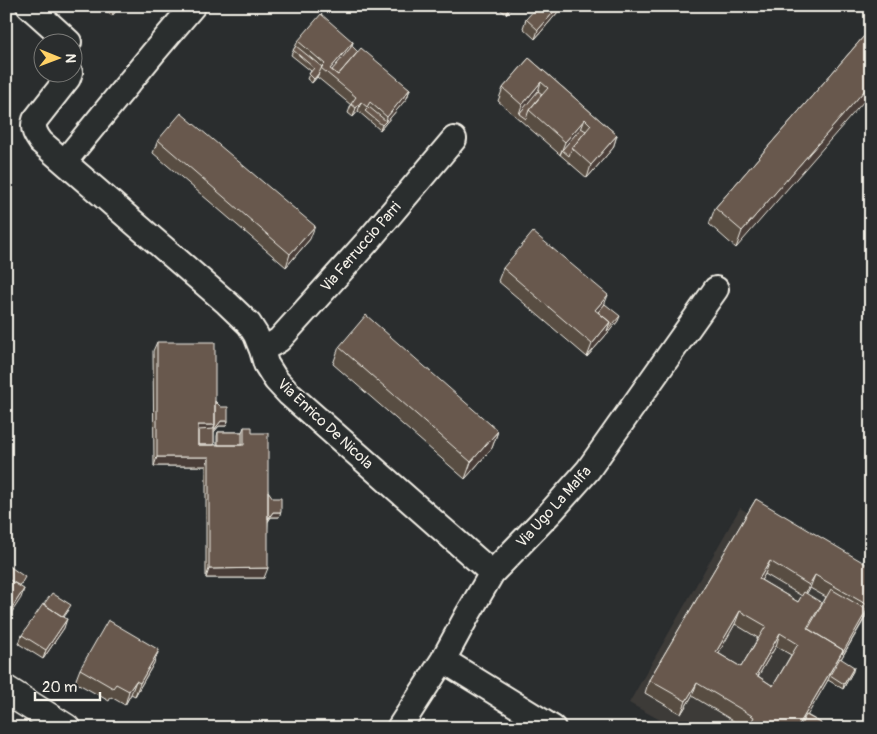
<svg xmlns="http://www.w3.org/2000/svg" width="877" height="734" font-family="Pangolin,sans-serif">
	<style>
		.built { fill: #3c3a38 }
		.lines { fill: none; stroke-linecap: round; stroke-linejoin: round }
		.minor-casing { stroke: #f4f1e8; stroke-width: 28 }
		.secondary-casing { stroke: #f4f1e8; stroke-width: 31 }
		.minor { stroke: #2a2d2e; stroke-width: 24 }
		.secondary { stroke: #2a2d2e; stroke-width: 28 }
		.wall { fill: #594d43; stroke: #f4f1e8; fill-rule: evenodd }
		.shaded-wall { fill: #483e37; stroke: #f4f1e8 }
		.building { fill: #67594e; stroke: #f4f1e8; fill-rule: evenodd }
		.labels { text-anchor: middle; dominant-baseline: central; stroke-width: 4; stroke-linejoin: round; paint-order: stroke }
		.street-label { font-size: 15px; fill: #f4f1e8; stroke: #2a2d2e }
	</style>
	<rect width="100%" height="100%" fill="#2a2d2e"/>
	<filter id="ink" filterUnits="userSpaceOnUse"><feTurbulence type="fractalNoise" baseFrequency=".02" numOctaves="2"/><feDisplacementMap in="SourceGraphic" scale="10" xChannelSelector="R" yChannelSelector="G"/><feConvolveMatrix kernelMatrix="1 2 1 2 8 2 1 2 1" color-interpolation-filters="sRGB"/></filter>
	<g filter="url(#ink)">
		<path class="built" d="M740 508 871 582 790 728H675L629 703Z"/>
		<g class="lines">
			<g class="minor-casing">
				<path id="minor" d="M29 6 57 31 69 42
					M70 72 68 78 35 120C32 129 36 135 41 142L227 303 249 324 256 335 262 350 266 364 276 380 289 394 492 573
					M65 161 154 52 193 6
					M262 350 279 340 367 242 454 139
					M443 660 553 728
					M399 728 443 660 468 614 492 573 550 513 588 470 716 289"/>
			</g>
			<g class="secondary-casing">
				<path id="secondary" d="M6 690 66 728"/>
			</g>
			<use href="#minor" class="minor"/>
			<use href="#secondary" class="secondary"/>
		</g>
		<path class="wall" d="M100 6H120L112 16Z
			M496 6H513L506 14Z
			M563 6 535 39 523 28 526 19Z
			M871 28 736 248 709 224 715 208Z
			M298 41 353 42 352 46 358 52 410 89 407 98 380 130 358 111 353 117 348 113 351 105 317 77 312 83 307 79 309 74 311 71 291 55Z
			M529 58 617 135 613 148 587 178 498 101 503 88Z
			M158 140 310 239 286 267 153 153Z
			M503 268 605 304 618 321 587 357 498 281Z
			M157 342 215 401 228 421 226 426H219L214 432V445H217V436L218 432H242L244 427 252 433 268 491 279 517H271L268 522 264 578H206V466H154L153 351Z
			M339 347 498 431 492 448 465 479 333 364Z
			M756 499 871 608 841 659 853 671 843 689 828 680 807 715 821 723 820 728H745L692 696 681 714 645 693 649 680ZM765 574 802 596 798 602 761 580ZM810 588 826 597 821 607 806 594ZM735 624 758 638 741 667 718 653ZM776 646 791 655 773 686 758 676Z
			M69 610 64 617V628L43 659 19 644 22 635Z
			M154 663 135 696 131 694 125 705 111 697 109 701 75 682 80 669Z"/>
		<path class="shaded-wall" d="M115 6H120L112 16Z
			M509 6H513L506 14Z
			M559 6H563L535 39 538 30Z
			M353 42 350 51 330 74V69Z
			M319 73 317 77 312 83 314 79Z
			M541 82 537 95 519 114 522 105Z
			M871 83V93L736 248 742 231Z
			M410 89 407 98 380 130 382 125 386 121 387 117Z
			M361 102 358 111 353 117 356 108Z
			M585 119 580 132 562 150 560 155 565 142Z
			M617 135 613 148 587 178 591 165Z
			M315 226 310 239 286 267 290 254Z
			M608 295 603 308 593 319 595 310Z
			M620 316 618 321 587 357 592 344 610 322Z
			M221 421H228L226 426H219L212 434 214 430Z
			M198 425H215L212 434H197Z
			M498 431 492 448 465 479 471 462Z
			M157 457H209L206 466H154Z
			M273 512H281L279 517H271L265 525 267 521Z
			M770 561 765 574 754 592 759 579Z
			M268 568 264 578H206L209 569Z
			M815 575 810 588 804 598 809 585Z
			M24 589 21 598 6 621V617Z
			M871 603V608L864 619 869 606Z
			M867 610 864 619 831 676 830 675 828 680 800 728H797Z
			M740 611 735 624 712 665 716 652Z
			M67 619 64 628 43 659 46 650Z
			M780 633 776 646 751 688 756 675Z
			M159 650 154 663 135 696 140 683Z
			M854 667 853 671 843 689 844 684Z
			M136 681 131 694 125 705 129 691Z
			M697 683 692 696 681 714 686 701Z"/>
		<path class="building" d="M538 6H559L538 30 526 19Z
			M321 14 353 42 330 69 338 75 361 48 410 89 387 117 370 102 367 107 361 102 356 108 351 104 356 97 321 68 325 64 298 41Z
			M871 28V83L742 231 715 208Z
			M296 46 322 67 319 73 314 79 309 74 314 68 293 50Z
			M352 46 358 52 338 75 332 70Z
			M529 58 617 135 591 165 572 148 591 125 585 119 565 142 529 110 548 88 541 82 522 105 503 88Z
			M538 91 542 94 529 110 526 119 519 114Z
			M369 107 386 121 382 125 365 111Z
			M181 113 315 226 290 254 158 140Z
			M581 128 586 131 572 148 569 156 562 150Z
			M533 232 608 295 595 310 610 322 592 344 503 268Z
			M605 304 620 316 607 331 610 322 598 312Z
			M366 315 498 431 471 462 339 347Z
			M157 342H215V425H198V445H244V427H252V433H268V568L209 569V457H157Z
			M215 401 221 407H228V421H221L214 430V445H198V430L214 429 215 425Z
			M218 432H242V445H218Z
			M268 491 273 498H281V512H273L268 519Z
			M756 499 871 567V603L869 606 815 575 809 585 770 561 759 579 798 602 804 592 822 603 807 628 843 650 797 728H748L754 717 697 683 686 701 649 680ZM740 611 766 626 741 667 716 652ZM780 633 798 644 773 686 756 675Z
			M9 566 25 577 20 586 6 578V570Z
			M6 578 24 589 6 617Z
			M831 589 867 610 842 654 843 650 808 629Z
			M52 593 71 605 63 617 44 604Z
			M43 604 67 619 46 650 22 635Z
			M108 620 159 650 140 683 136 681 129 691 116 684 113 688 80 669Z
			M840 658 854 667 844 684 830 675Z
			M806 715 821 723 819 728H799Z"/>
	</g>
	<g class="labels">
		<g class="street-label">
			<text transform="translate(361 247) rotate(-49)">Via Ferruccio Parri</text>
			<text transform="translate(325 424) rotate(43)">Via Enrico De Nicola</text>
			<text transform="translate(554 507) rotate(-48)">Via Ugo La Malfa</text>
		</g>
	</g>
	<rect width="877" height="734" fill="none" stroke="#2a2d2e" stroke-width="25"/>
	<rect x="12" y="12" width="852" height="709" fill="none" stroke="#f4f1e8" stroke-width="2" filter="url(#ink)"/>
	<g transform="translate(58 58) rotate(91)"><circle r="24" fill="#2a2d2e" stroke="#7b7b78"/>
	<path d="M0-4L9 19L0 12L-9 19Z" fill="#ffd166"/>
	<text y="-8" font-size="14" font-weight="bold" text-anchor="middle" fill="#f4f1e8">N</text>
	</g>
	<path d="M35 692v8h65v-8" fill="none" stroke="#f4f1e8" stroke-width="2.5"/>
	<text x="42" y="692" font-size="15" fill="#f4f1e8" stroke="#2a2d2e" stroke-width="4" paint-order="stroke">20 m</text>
</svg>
